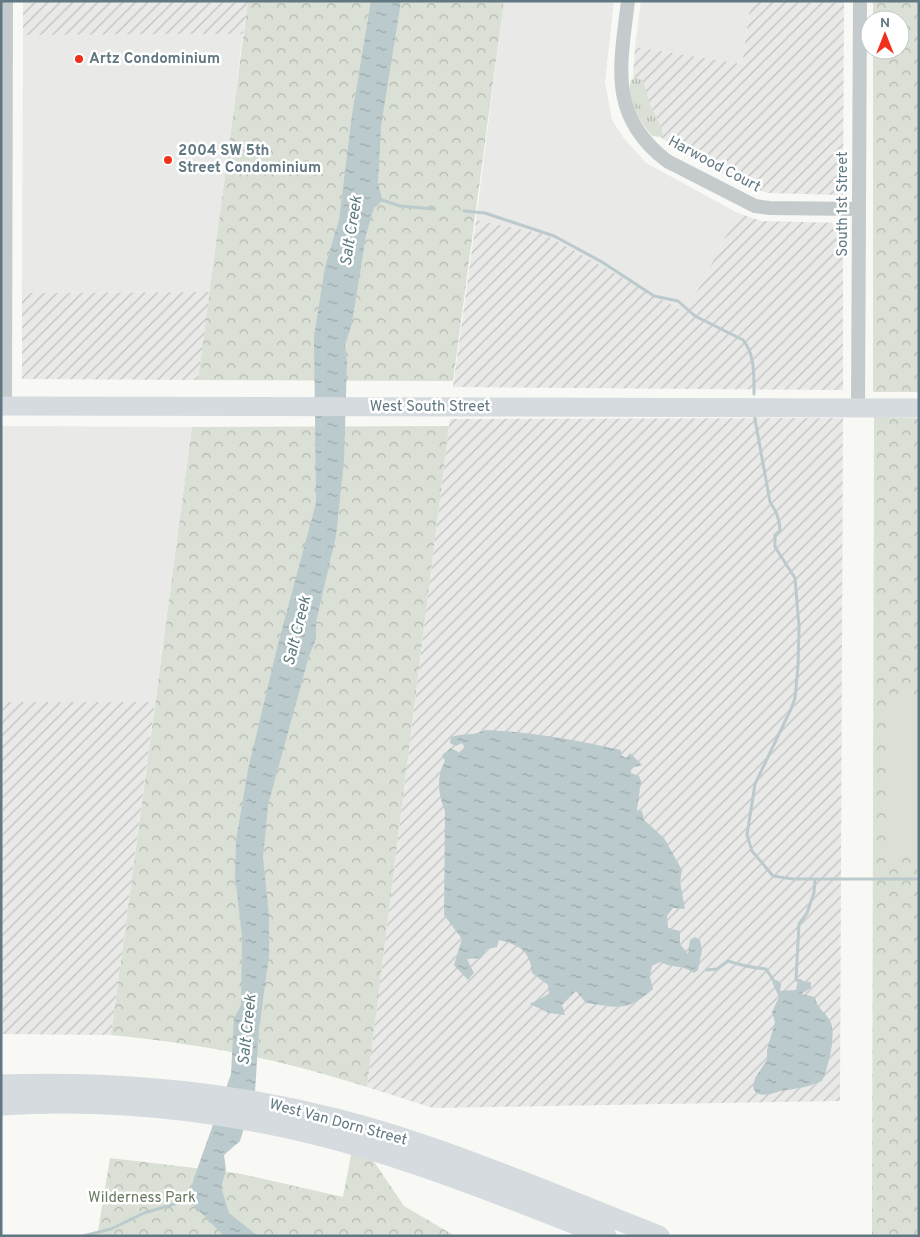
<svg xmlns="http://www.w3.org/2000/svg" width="920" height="1237" font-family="Overpass,sans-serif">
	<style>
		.built { fill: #e9e9e8 }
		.industrial { fill: url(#industrial-furrows) }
		.grass { fill: url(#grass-tufts) }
		.forest { fill: url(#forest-crowns) }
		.garden { fill: #dae0d5 }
		.water { fill: url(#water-ripples) }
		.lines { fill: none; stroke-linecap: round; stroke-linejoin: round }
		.stream { stroke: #bbcacc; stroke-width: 3 }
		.street { stroke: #c5cacd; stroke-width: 14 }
		.secondary { stroke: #d5dbde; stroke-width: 19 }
		.primary { stroke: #d5dbde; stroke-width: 21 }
		.poi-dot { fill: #f0301d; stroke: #fff; stroke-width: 2 }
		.labels { text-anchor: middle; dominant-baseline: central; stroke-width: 5; stroke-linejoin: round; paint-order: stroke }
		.poi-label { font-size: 15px; font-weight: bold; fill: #617882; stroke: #fff; text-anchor: start }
		.street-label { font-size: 15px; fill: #617882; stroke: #fff }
		.park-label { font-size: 15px; fill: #687a60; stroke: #fff }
		.water-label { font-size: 16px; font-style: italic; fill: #5b787c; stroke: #fff }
	</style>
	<defs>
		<pattern id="industrial-furrows" width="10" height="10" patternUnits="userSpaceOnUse" patternTransform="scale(1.25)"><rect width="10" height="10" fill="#e9e9e8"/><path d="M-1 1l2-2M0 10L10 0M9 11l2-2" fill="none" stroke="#c0c2c1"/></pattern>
		<pattern id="grass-tufts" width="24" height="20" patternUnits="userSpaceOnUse" patternTransform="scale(1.25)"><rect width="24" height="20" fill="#dae0d5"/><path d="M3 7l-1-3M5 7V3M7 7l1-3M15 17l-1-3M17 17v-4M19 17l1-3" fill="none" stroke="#b4bab2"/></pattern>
		<pattern id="forest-crowns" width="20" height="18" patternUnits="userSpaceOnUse" patternTransform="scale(1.25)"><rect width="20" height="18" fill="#dae0d5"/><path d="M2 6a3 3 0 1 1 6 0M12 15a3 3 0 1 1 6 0" fill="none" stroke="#b4bab2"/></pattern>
		<pattern id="water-ripples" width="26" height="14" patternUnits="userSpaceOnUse" patternTransform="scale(1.25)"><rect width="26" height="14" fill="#bbcacc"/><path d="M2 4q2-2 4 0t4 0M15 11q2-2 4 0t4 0" fill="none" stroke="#9ba9ab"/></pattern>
	</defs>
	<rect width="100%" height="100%" fill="#f8f8f5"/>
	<path class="built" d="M504 1H614L605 82 612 120 623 137 646 163 738 213 686 314 544 234 476 220Z
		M641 1H751L742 64 635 47Z
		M243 34 210 292 22 293 23 35Z
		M1 426 192 427 155 702H1Z"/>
	<path class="industrial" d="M23 1H248L243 34 23 35Z
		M751 1H844L843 195 768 193 745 186 679 151 655 133 635 92 633 75 635 47 742 64Z
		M738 213 761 221 843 223V390L453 387 476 220 544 234 686 313Z
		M210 292 198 380 22 379V293Z
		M843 418 840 1101 433 1108 367 1087 450 419Z
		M1 702H155L111 1035 1 1034Z"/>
	<path class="grass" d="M635 77 643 80 650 105 662 128V137L652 136C640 122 625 99 631 80Z"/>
	<path class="forest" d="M248 1H504L453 381 198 380Z
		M873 1H919V392H873V50H900V20H873Z
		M874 417 919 418V1236H872Z
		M449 426 367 1087C279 1059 203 1044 111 1035L192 427Z
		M355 1134 404 1206 455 1236H97L110 1158 237 1173 343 1197Z"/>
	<path class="garden" d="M888 698H919V852H887Z"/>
	<path class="water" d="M371 1H401L381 126 378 184 382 198 381 202 374 208 366 235 352 323 345 345 347 363 344 461 336 536 316 622V639L309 656 268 805 263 858 269 915V956L259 1029 255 1092 240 1141 224 1155 226 1170 221 1187 229 1213 258 1236H224L189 1201 193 1181 231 1074 234 1018 241 1006 242 936 235 876 236 840 248 770 278 644 316 503 314 337 325 267 339 220 352 115Z
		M486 730C533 732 576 740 621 750V755L626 758 630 753 642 765 631 768V773L639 776 641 781 637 810 642 811 644 820 664 838 682 870 680 882 685 909 673 908 667 916 668 928 680 931V944L688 954 690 940 695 937 700 940 702 950 698 970 694 973C684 965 671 968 660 962L652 966 650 977 653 989C626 1013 619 1007 586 1003L576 991 562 1005 565 1015 549 1013 530 1004 549 994 548 985 532 973C530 951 520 945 499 940L497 947 487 949 481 958 467 959 474 973 468 980 454 965 462 939 444 915 445 811C438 795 436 776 445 761L442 755 451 748 460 753 465 748 462 743 456 746 450 743 451 737C464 733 474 736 486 730Z
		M777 980 781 984 780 991 796 990 797 983 801 981 811 982V988L801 994 815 997C817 1009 827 1013 831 1023 836 1036 828 1069 822 1081 807 1087 802 1088 787 1090 775 1091 768 1098 756 1093L753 1087 755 1078 767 1060V1050L775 1022 772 1012 779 997 772 982Z"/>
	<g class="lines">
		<path class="stream" d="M379 199 400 206 434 209
			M464 211 485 213 554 236 602 262 654 296 678 301 695 316 743 340C755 354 754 376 754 394
			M754 414 770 502C776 511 780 519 780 531L775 535V547L795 578 799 627 798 667 795 698 791 709 755 784 747 835 752 851 773 876 793 879H919
			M707 970 717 969 728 961C740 965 754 968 766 969L774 981
			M801 981 796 980 799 924 807 913 814 893 815 879
			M83 1236 111 1229 144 1213 191 1199"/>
		<path class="street" d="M628 1C620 67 608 116 667 161L755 206 769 208 859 209
			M5 406 6 1
			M858 408 860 1"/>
		<path class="secondary" d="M1 406 919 408"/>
		<path class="primary" d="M1 1085C112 1081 224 1091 332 1118 444 1146 551 1194 659 1236
			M1 1105C126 1097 255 1114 375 1151 453 1175 529 1206 606 1236"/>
	</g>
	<g class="poi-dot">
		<circle cx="79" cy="59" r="5"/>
		<circle cx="168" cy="160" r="5"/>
	</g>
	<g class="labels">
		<g class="poi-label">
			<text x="89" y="59">Artz Condominium</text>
			<text x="178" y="151">2004 SW 5th<tspan x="178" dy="17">Street Condominium</tspan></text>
		</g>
		<g class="street-label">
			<text transform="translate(714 165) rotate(28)">Harwood Court</text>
			<text transform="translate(843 204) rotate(-90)">South 1st Street</text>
			<text x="430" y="407">West South Street</text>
			<text transform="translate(338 1123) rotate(15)">West Van Dorn Street</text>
		</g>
		<g class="park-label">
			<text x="142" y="1198">Wilderness Park</text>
		</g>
		<g class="water-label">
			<text transform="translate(352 231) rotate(-81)">Salt Creek</text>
			<text transform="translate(298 631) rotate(-76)">Salt Creek</text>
			<text transform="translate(248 1030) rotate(-84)">Salt Creek</text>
		</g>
	</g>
	<rect width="920" height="1237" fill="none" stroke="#617882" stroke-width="5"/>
	<g transform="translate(885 35)"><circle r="24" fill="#ffffff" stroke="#c0c9cd"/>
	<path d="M0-4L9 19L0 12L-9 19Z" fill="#f0301d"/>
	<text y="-8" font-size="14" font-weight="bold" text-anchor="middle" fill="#617882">N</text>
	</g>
</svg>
